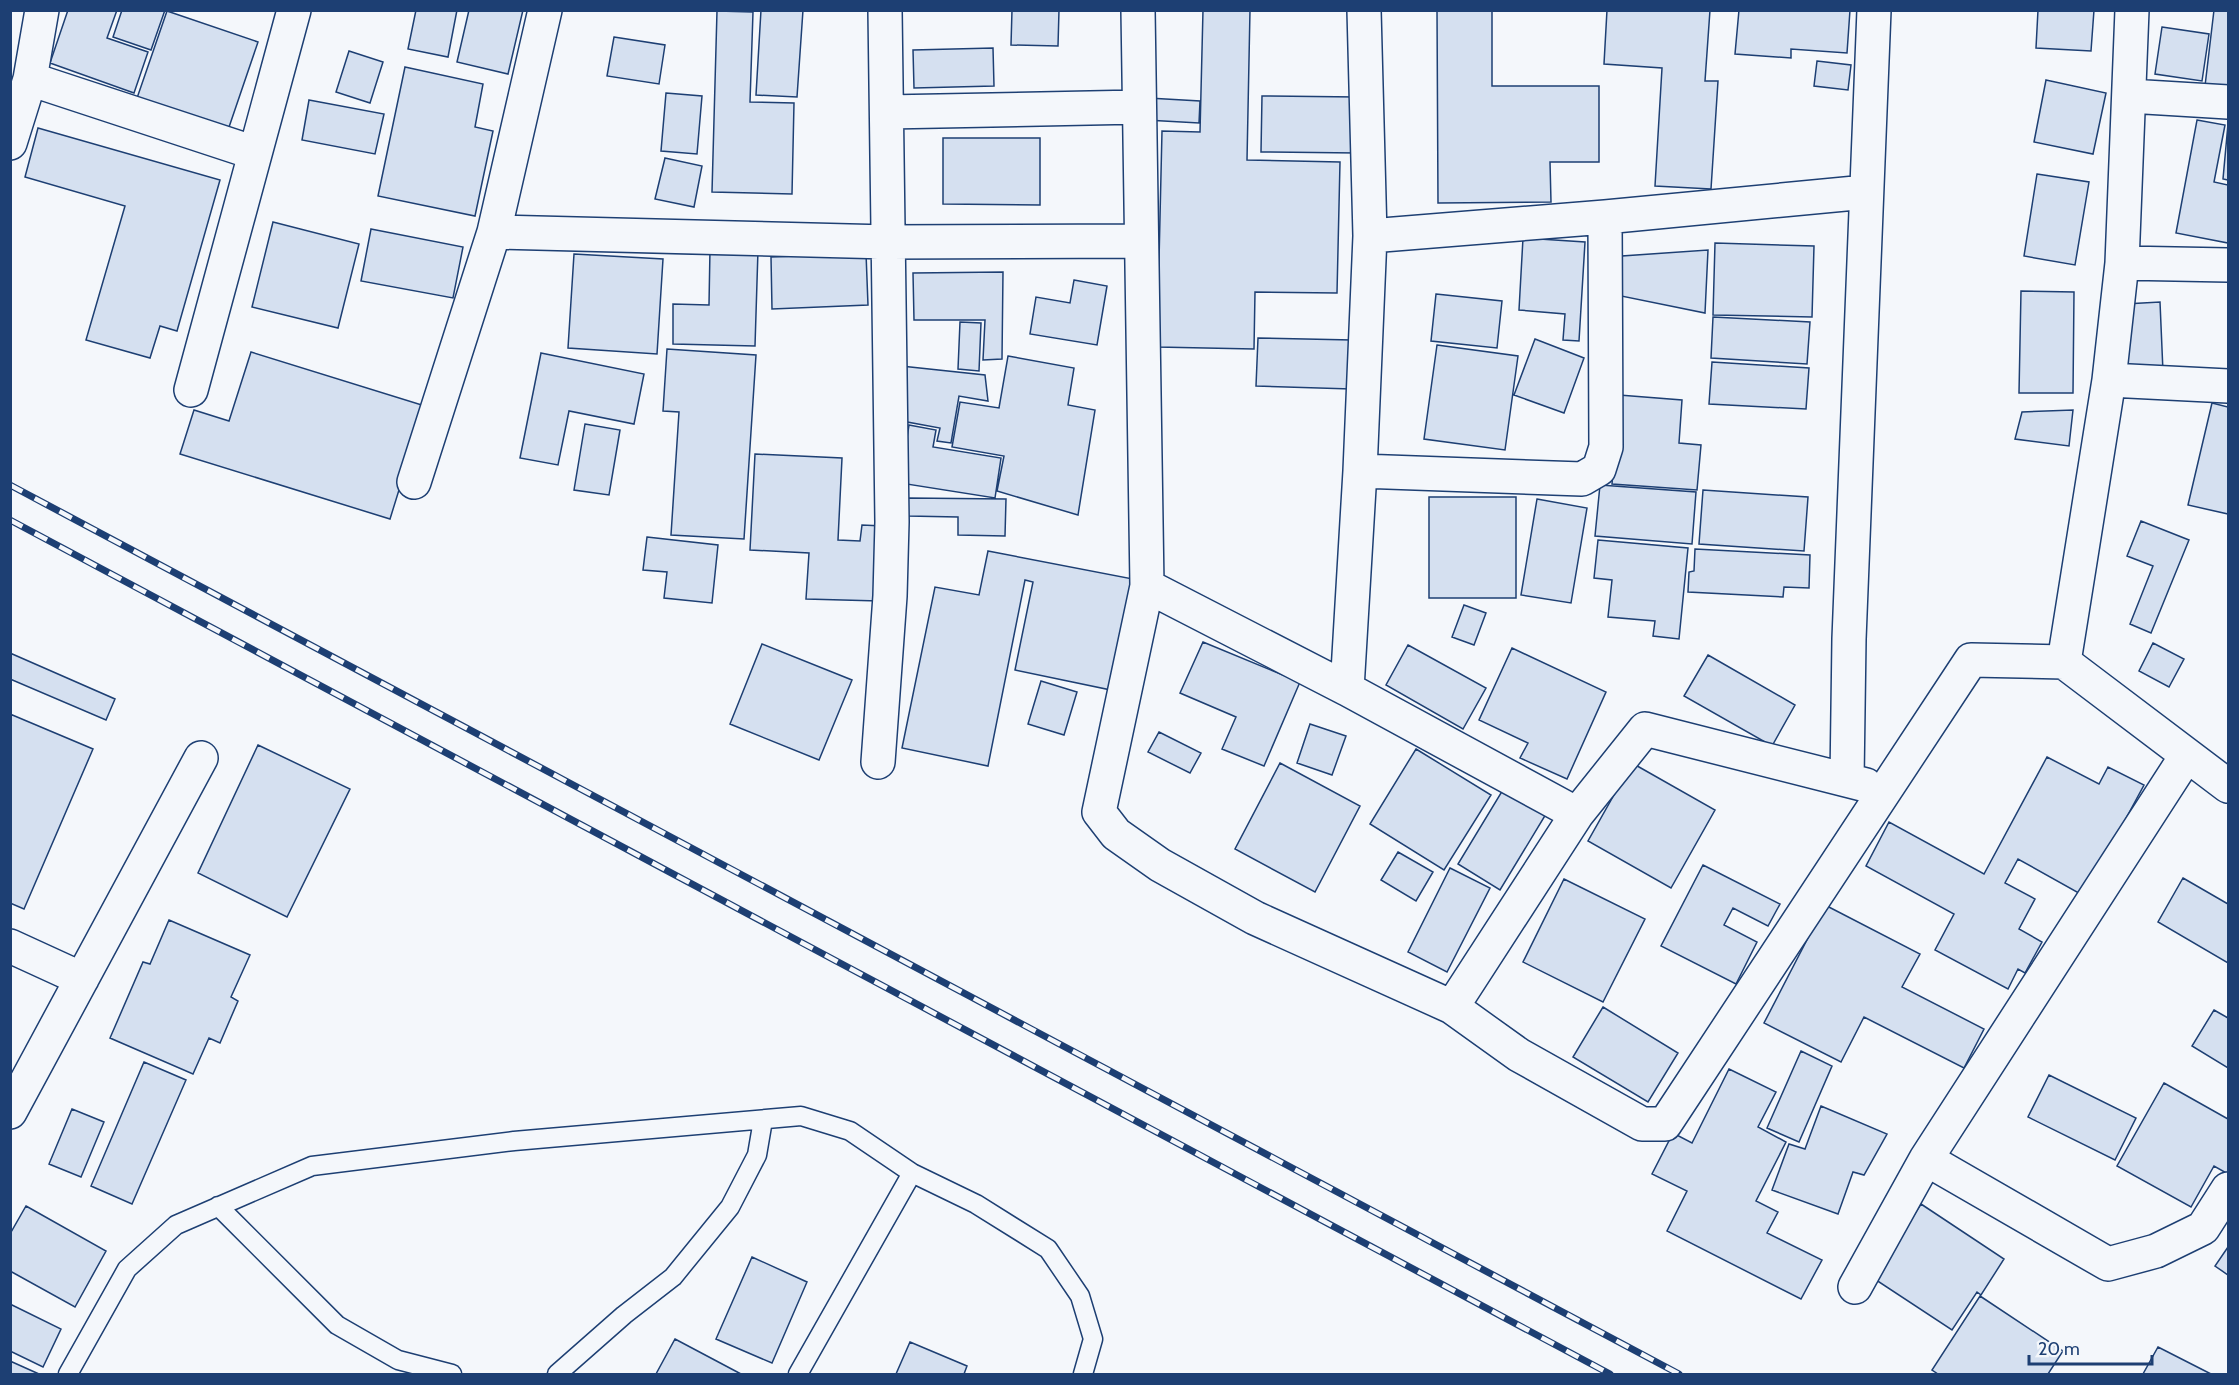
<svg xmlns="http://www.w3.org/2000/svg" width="2239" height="1385" font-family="Cabin,sans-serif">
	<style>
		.building { fill: #d5e0f0; stroke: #1d3f73; stroke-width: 1.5 }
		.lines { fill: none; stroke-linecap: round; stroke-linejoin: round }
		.service-casing { stroke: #1d3f73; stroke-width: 21 }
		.minor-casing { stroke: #1d3f73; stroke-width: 36 }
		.service { stroke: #f4f7fb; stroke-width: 18 }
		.minor { stroke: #f4f7fb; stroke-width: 33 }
		.rail-casing { stroke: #1d3f73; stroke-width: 7 }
		.rail { stroke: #f4f7fb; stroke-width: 4.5; stroke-dasharray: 14; stroke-linecap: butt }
	</style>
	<rect width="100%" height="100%" fill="#f4f7fb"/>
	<path class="building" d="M68 10H117L107 38 148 52 134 93 50 63Z
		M122 10H165L151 50 113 37Z
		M416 10H457L448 57 408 49Z
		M469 10H523L508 74 457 62Z
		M761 10H803L797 97 756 95Z
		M1012 10H1059L1058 46 1011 45Z
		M1203 10H1250L1247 160 1340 162 1337 293 1255 292 1254 349 1157 347 1162 131 1200 132Z
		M1437 10H1492V86H1599V162H1550L1551 202 1438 203Z
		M1607 10H1710L1705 81H1718L1711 189 1655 186 1662 68 1604 64Z
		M1739 10H1850L1847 53 1791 49V58L1735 54Z
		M2038 10H2094L2091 51 2036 48Z
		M2214 10H2228V89L2205 86Z
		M167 11 258 42 227 133 136 101Z
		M717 11 753 12 750 102 794 103 792 194 712 192Z
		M2162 27 2209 34 2202 81 2155 74Z
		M614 37 665 45 659 84 607 76Z
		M993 48 994 86 914 88 913 50Z
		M349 51 383 62 370 103 336 92Z
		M1817 61 1851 65 1848 90 1814 86Z
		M405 67 483 84 475 127 493 131 475 216 378 196Z
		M2046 80 2106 93 2093 154 2034 142Z
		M666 93 702 96 697 154 661 151Z
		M1262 96 1357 97V153L1261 152Z
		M1148 98 1200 101 1199 123 1146 120Z
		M309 100 384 114 375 154 302 140Z
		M2197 120 2225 125 2214 182 2228 185V243L2176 233Z
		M2228 124V180L2223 179Z
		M38 128 220 180 177 331 160 326 150 358 86 340 125 206 25 177Z
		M943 138H1040V205L943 204Z
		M665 158 702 166 694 207 655 199Z
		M2037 174 2089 182 2075 265 2024 256Z
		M273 222 359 244 338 328 252 307Z
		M371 229 463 247 453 298 361 281Z
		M1523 238 1585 242 1579 341 1563 340 1565 314 1519 310Z
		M1715 243 1814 246 1812 317 1713 315Z
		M710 249 758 250 755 346 673 344V304L709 305Z
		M1708 250 1705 313 1621 296 1622 256Z
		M866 253 868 305 772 309 771 257Z
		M574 254 663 259 657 354 568 348Z
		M1003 272 1002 359 983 360 985 320H914L913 273Z
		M1074 280 1107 286 1097 345 1030 334 1036 297 1070 303Z
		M2021 291 2074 292 2073 393H2019Z
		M1436 294 1502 301 1497 348 1431 341Z
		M2160 302 2163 372 2128 374 2125 304Z
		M1713 317 1810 322 1807 364 1711 358Z
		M960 322 981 323 979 371 958 369Z
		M1258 338 1352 340 1351 389 1256 386Z
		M1535 339 1584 358 1564 413 1514 395Z
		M1437 345 1518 356 1505 450 1424 439Z
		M667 349 756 355 744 539 671 535 679 412 663 411Z
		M251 352 425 406 390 519 180 454 194 410 229 421Z
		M541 353 644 374 634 424 569 411 558 465 520 458Z
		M1008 356 1074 368 1068 405 1095 410 1078 515 997 491 1004 456 952 447 960 402 999 408Z
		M1712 362 1809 368 1806 409 1709 404Z
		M901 366 985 375 988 401 959 396 951 443 937 441 940 428 902 421Z
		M1619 395 1682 400 1679 443 1701 445 1697 490 1612 484Z
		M2212 403 2228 407V514L2188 505Z
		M2073 410 2069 446 2015 439 2022 412Z
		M585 424 620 430 609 495 574 490Z
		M909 425 936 430 933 447 1001 458 995 498 900 483Z
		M755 454 842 458 838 540 860 541 862 525 883 526 879 601 806 599 809 553 750 550Z
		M1600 485 1696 492 1692 544 1595 536Z
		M1703 490 1808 497 1804 551 1699 544Z
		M1429 497H1516V598H1429Z
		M908 498 1006 499 1005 536 958 535V517L908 516Z
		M1537 499 1587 508 1571 603 1521 595Z
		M2141 521 2189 540 2151 633 2130 624 2153 566 2127 556Z
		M647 537 718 545 712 603 664 598 667 572 643 570Z
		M1598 540 1688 548 1679 639 1653 636 1655 621 1608 617 1612 580 1594 578Z
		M1695 549 1810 555 1809 588 1784 587 1783 597 1688 592 1689 572 1694 571Z
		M988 551 1133 579 1111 690 1015 670 1033 582 1025 580 988 766 902 748 935 587 979 595Z
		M1464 605 1486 613 1474 645 1452 637Z
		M1203 642 1300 682 1264 766 1222 749 1236 717 1180 693Z
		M2153 643 2184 659 2169 687 2139 671Z
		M762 644 852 680 819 760 730 724Z
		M1408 645 1486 688 1463 729 1386 685Z
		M1512 648 1606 692 1567 779 1520 758 1528 743 1479 720Z
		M10 653 115 699 106 720 10 679Z
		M1708 655 1795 705 1772 746 1684 696Z
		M1041 681 1077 692 1064 735 1028 724Z
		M10 714 93 749 24 909 10 903Z
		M1310 724 1346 736 1332 775 1297 763Z
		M1159 732 1201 753 1190 773 1148 752Z
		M258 745 350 789 287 917 198 873Z
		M1416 749 1491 795 1444 870 1370 824Z
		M2047 757 2099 784 2108 767 2144 785 2084 896 2018 859 2005 883 2035 899 2019 929 2042 942 2025 973 2018 969 2008 989 1935 950 1954 914 1866 866 1889 822 1984 874Z
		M1280 763 1360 806 1315 892 1235 849Z
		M1632 763 1715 810 1671 888 1588 841Z
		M1504 788 1546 814 1500 890 1458 864Z
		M1398 852 1433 872 1416 901 1381 880Z
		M1703 865 1780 904 1768 926 1733 908 1724 925 1757 942 1736 984 1661 946Z
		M1450 868 1490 888 1447 972 1408 952Z
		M2183 878 2228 904V963L2158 922Z
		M1564 879 1645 919 1603 1002 1523 962Z
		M1825 905 1920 954 1902 987 1984 1029 1964 1068 1864 1017 1841 1062 1764 1023Z
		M169 920 250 955 231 997 238 1001 220 1043 209 1038 193 1074 110 1038 143 962 150 964Z
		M1603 1007 1678 1053 1648 1102 1573 1057Z
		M2214 1010 2228 1018V1068L2192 1046Z
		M1801 1051 1832 1066 1799 1142 1767 1128Z
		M144 1062 186 1080 132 1204 91 1186Z
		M1729 1069 1776 1092 1758 1127 1786 1142 1756 1201 1778 1212 1767 1233 1822 1260 1801 1299 1667 1231 1687 1191 1652 1174 1673 1133 1692 1143Z
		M2049 1075 2136 1118 2115 1160 2028 1117Z
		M2164 1083 2228 1119V1174L2214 1166 2191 1207 2117 1166Z
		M1821 1106 1887 1134 1864 1175 1853 1172 1838 1214 1772 1190 1789 1144 1805 1149Z
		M72 1109 104 1122 81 1177 49 1164Z
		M1921 1204 2004 1259 1981 1295 1977 1292 1952 1330 1873 1278Z
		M26 1206 106 1251 75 1307 10 1271V1234Z
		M2228 1247V1275L2215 1266Z
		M752 1257 807 1282 772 1363 716 1339Z
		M1980 1296 2063 1351 2048 1374H1938L1932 1370Z
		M10 1304 61 1329 43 1367 10 1351Z
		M675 1339 741 1374H656Z
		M910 1342 967 1366 964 1374H896Z
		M2158 1347 2211 1374H2143Z
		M10 1361 39 1374H10Z"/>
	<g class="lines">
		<g class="service-casing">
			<path id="service" d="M218 1206 337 1325 398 1360 452 1374
				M68 1374 127 1269 176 1225 312 1166 514 1141 801 1116 850 1131 912 1173 976 1204 1048 1249 1080 1296 1093 1339 1083 1374
				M557 1374 624 1315 673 1277 730 1207 757 1155 763 1120
				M798 1374 912 1173"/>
		</g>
		<g class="minor-casing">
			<path id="minor" d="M1138 10 1147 586 1099 812 1116 834 1160 865 1255 918 1452 1007 1519 1055 1642 1124H1665L1971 660 2064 662 2109 380
				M2132 10 2122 263 2228 265
				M30 79 255 153
				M2129 96 2228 102
				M887 112 1139 107
				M10 143 30 79 42 10
				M494 232 545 10
				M1370 236 1605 217 1866 192
				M2122 263 2109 380 2228 386
				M191 390 294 10
				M1360 471 1582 479 1599 469 1606 447 1605 217
				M414 482 494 232 888 242 1141 241
				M1147 586 1347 689 1360 471 1370 236 1364 10
				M2064 662 2228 786
				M1347 689 1577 814 1452 1007
				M878 762 890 596 892 522 885 10
				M1847 780 1849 639 1874 10
				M1577 814 1645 729 1866 785
				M10 946 82 979
				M10 1112 201 758
				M1926 1159 2108 1264 2156 1251 2203 1228 2228 1189
				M1855 1287 1926 1159 2187 755"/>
		</g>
		<use href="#service" class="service"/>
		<use href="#minor" class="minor"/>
		<g class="rail-casing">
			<path id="rail" d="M10 485 1679 1374
				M10 520 1610 1374"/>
		</g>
		<use href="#rail" class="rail"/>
	</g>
	<rect width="2239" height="1385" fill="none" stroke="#1d3f73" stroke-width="24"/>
	<path d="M2029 1355v9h123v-9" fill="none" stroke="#1d3f73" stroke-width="3"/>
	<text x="2038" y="1355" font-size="18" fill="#1d3f73" stroke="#f4f7fb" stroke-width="4.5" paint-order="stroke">20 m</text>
</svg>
